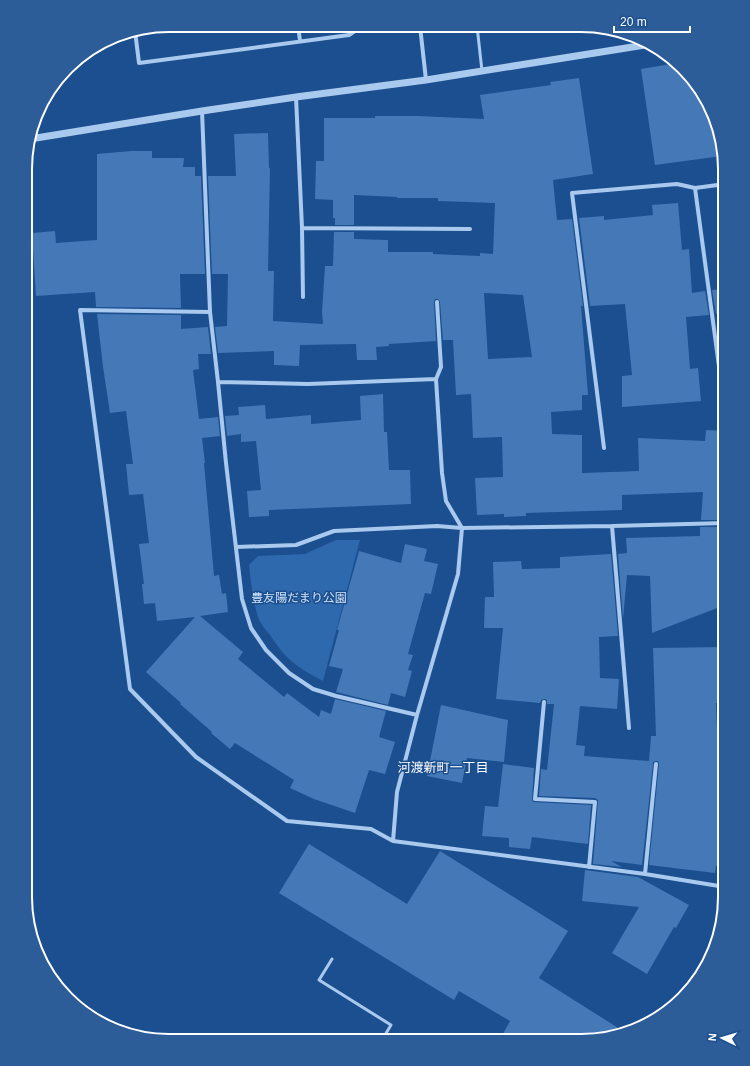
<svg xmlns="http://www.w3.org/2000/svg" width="750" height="1066" font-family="Arial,'Noto Sans JP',sans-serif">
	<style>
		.green { fill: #2e69ad }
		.building { fill: #4478b7; fill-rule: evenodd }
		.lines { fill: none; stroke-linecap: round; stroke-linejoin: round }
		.service { stroke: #a9c9ee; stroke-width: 3 }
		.minor { stroke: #a9c9ee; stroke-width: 4 }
		.tertiary { stroke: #a9c9ee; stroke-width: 7 }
		.labels { text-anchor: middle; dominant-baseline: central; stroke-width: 3; stroke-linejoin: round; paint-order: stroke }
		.park-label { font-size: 12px; fill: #cfe3fa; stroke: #1b4f8f }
		.neighbourhood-label { font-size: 13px; fill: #fff; stroke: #1b4f8f }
		.rim { fill: none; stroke: #fff; stroke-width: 2 }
	</style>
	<rect width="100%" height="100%" fill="#1b4f8f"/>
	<path class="green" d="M336 540H360L323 681C298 668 285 659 270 635 266 631 262 625 259 620 253 603 251 583 249 565L258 556 305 554Z"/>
	<path class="building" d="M671 64H676L710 106 722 156 655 165 641 69Z
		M579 78 593 174 553 180 557 220 572 219 583 306H581L588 395H582V410L551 412 552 434 582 435V473L639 471 638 438 705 441 706 430 725 431V520H701L703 492 622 495V510L526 513V516L504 517V514L477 515 475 478 503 477 502 437 473 438 471 394 456 395 453 340H443L440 302 438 299H435L434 302 436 341 389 344V346L376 347 377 360H357L356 344 300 345 299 366 274 365V351L218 353 215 327 227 326 228 274H212L208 176H236L234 134 268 133 269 168H270L268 271H274L273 321 323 324 322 312 325 266H333L334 232H354V239L388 240V252H433V254L480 256V253L493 254 495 203 438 201V198H397V197L354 195V225H335V218H333V200L315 199 316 161H324V118H375V116H418L484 119 480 95 551 85 550 82ZM484 293 523 295 532 357 488 359Z
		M131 151H152V158H184L183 167H195V176H201L205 274H180L181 308 96 307 95 292 36 296 32 233 55 231 56 243 97 240V154Z
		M678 203 682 250 689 249 692 293 705 291 709 315 686 317 690 369 698 368 701 401 622 407V376L632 375 625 304 590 306 579 218 604 216V220L653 215 652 205Z
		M725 289V314H716L712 290Z
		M97 314 181 315V329L208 327 211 354H198L199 369 193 370 199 419 218 417 220 436 202 438 205 463H204L214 576 219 575 222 594 226 593 228 612 200 616 243 652 238 659 284 697 287 693 319 717 321 710 331 714 335 699 386 711 379 737 395 742 385 774 369 770 355 813 314 799 290 788 294 780 235 743 230 749 211 733 212 732 180 704 181 703 146 672 195 617 157 621 155 603 144 604 142 584H144L139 544 149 543 143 494 129 495 126 464H133L126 411 110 413 103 367Z
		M383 394 384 432H387L389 470H410L411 504 269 510V516L249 517 247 491 261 490 256 441 241 442V434L227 436 225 416 239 415 238 407 265 405 266 419 311 415V424L361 420 360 396Z
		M700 527H725V605L652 633 650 576 627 575 623 619 618 554 627 553 626 538 700 536Z
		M405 544 427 549 424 561 438 564 431 594 425 593 408 654 413 655 408 670 412 671 405 697 391 693 388 705 336 692 343 669 329 666 339 630H337L359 551 401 563Z
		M611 554 618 636 599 637 600 678 619 679 617 709 580 706 576 745 585 746 584 756 649 761 651 736H656L653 648 724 647 725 703H716L718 756 725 759V867L716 866 715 873 649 865 659 764 658 761H656L653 762V764L642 865 611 861 622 867 593 864 598 800 595 798 539 796 541 769 547 770 554 704H547V700L545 699 541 700 540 703 496 699 503 628H484L485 597H494L493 562 521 561 522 569 560 568V557Z
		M441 705 508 720 504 762 467 758 462 783 427 776Z
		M503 764 534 768 532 799 533 802 591 805 588 844 532 837 530 849 509 847V838L482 836 485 806 498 807Z
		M309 844 407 904 440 851 568 931 539 978 623 1031 581 1041H499L510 1021 459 991 454 1000 279 893Z
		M585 870 638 877 689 905 676 928 674 927 647 974 612 953 639 907 582 901Z"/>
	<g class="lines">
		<path class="service" d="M477 26 482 71
			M332 959 319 980 391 1025 382 1040"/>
		<path class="minor" d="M298 25 300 41
			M420 26 426 80
			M135 31 139 63 349 35 362 26
			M296 97 302 228 303 297
			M202 111 210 312 218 382 226 463 242 599 251 628 266 650 289 673 313 689 336 696 417 715 458 574 462 528 446 501 442 473 436 379 441 367 437 302
			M695 188 723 396
			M302 228 470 229
			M210 312 80 310 130 689 196 757 287 821 371 829 393 841 397 792 417 715
			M218 382 308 384 436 379
			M604 448 572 193 677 184 695 188 725 184
			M612 526 629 728
			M236 547 296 545 334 531 437 526 462 528 612 526 725 523
			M544 702 535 799 595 802 589 867
			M393 841 645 874 725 887
			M645 874 656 764"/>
		<path class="tertiary" d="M30 139 202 111 296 97 426 80 645 45"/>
	</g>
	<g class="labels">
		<g class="park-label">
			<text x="299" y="598">豊友陽だまり公園</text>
		</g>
		<g class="neighbourhood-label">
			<text x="443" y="767">河渡新町一丁目</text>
		</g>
	</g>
	<path d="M0 0H750V1066H0ZM169 32H581A137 137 0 0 1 718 169V897A137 137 0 0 1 581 1034H169A137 137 0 0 1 32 897V169A137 137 0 0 1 169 32Z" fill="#2d5d98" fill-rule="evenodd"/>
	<path class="rim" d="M169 32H581A137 137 0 0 1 718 169V897A137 137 0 0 1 581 1034H169A137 137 0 0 1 32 897V169A137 137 0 0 1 169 32Z"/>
	<g transform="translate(722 1038) rotate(275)" stroke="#1b4f8f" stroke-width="3" paint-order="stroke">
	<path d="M0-3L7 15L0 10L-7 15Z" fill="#ffffff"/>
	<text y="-6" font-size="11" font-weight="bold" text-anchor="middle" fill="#ffffff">N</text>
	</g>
	<path d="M614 26v6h76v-6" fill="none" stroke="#ffffff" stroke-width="2"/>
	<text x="620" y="26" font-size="12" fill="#ffffff" stroke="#1b4f8f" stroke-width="3" paint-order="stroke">20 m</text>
</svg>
